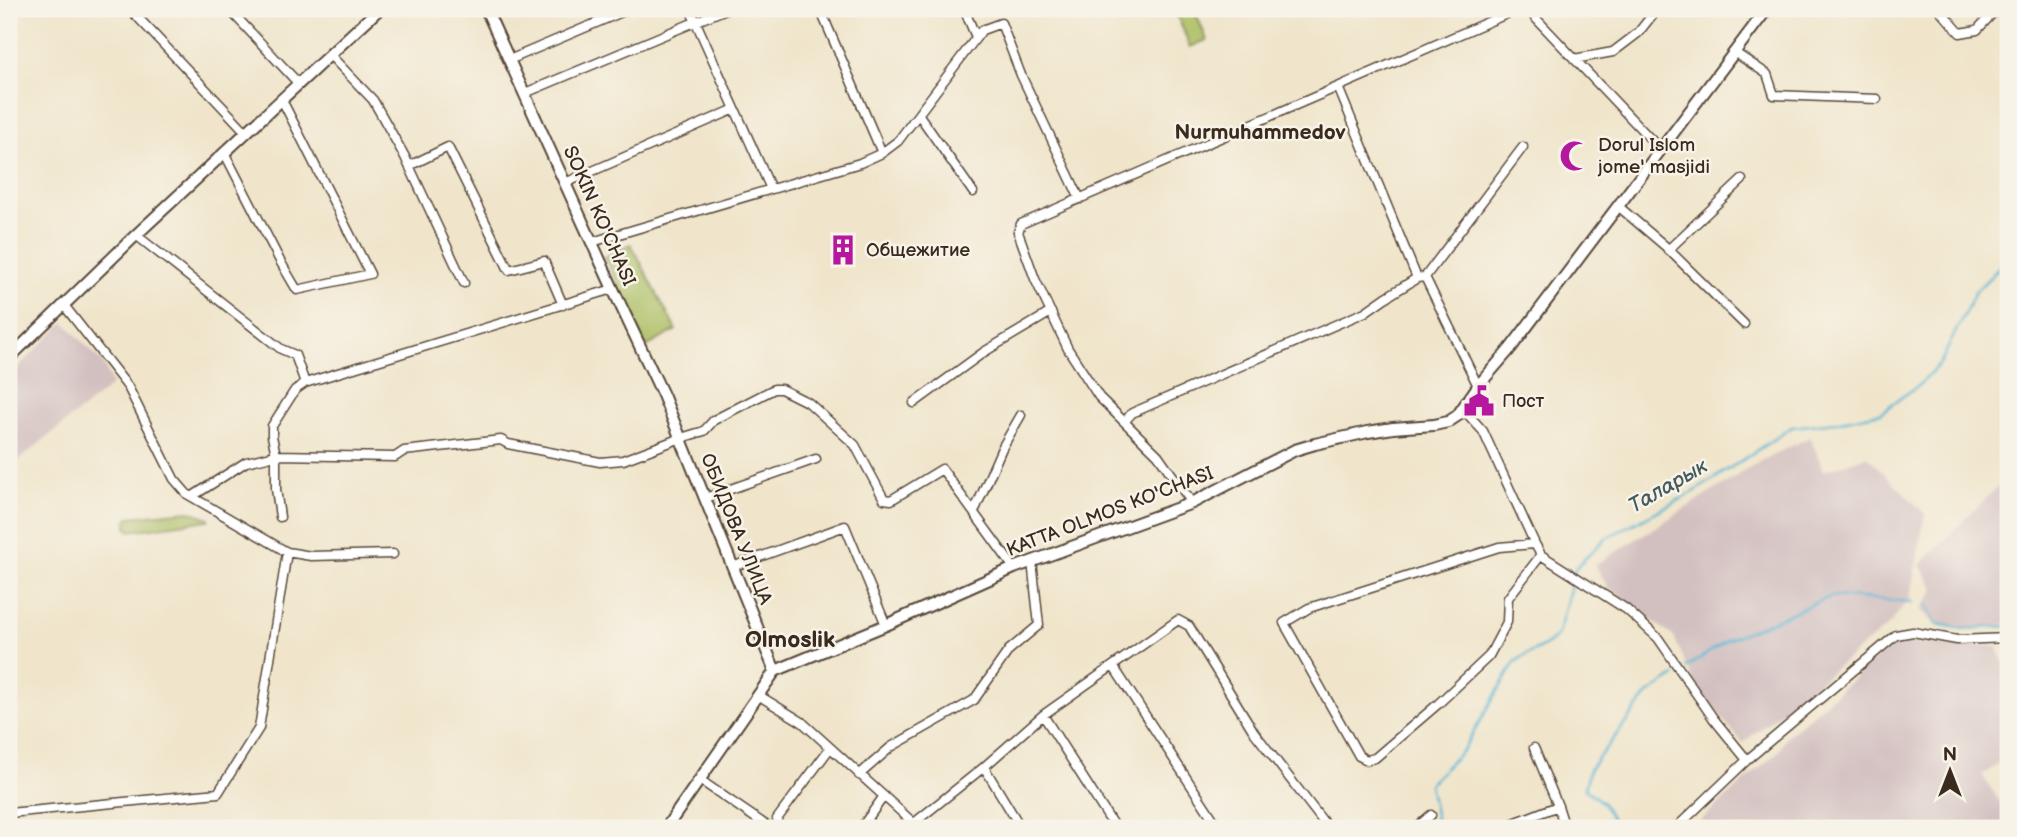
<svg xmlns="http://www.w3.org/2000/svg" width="2017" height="837" font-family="'Balsamiq Sans',sans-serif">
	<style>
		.industrial { fill: #d2bfbf }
		.green { fill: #abbd60; stroke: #73743f; stroke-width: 2 }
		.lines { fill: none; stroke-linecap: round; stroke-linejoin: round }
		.stream { stroke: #55b3d3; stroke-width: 2.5 }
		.minor-casing { stroke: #564638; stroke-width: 11 }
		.tertiary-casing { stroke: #564638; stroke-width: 14 }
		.minor { stroke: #fff; stroke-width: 8 }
		.tertiary { stroke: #fff; stroke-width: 10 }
		.labels { text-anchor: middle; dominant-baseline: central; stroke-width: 5; stroke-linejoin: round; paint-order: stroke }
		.poi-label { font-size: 19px; fill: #3b2a1e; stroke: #f7f3e8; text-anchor: start }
		.street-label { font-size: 19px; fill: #3b2a1e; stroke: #f7f3e8 }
		.neighbourhood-label { font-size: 21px; font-weight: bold; fill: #3b2a1e; stroke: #f7f3e8 }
		.water-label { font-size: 21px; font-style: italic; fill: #445a5d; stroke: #f7f3e8 }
		.quarter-label { font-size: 23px; font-weight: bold; fill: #3b2a1e; stroke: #f7f3e8 }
	</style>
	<rect width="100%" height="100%" fill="#f7f3e8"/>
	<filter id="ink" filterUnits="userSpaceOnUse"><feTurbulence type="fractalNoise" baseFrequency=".0143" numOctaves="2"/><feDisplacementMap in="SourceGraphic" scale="14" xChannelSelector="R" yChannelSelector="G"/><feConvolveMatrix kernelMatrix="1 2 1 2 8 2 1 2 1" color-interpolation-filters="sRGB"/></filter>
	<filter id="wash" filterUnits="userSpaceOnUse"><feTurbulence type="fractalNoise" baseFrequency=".00686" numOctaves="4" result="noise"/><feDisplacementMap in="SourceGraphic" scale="28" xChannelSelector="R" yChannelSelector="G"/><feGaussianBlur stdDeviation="1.57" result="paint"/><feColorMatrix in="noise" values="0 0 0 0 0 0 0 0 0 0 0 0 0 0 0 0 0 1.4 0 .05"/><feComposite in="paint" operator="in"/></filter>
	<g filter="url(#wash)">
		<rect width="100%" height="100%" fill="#f0e5cb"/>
		<path class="industrial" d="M64 322 103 363 112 385 9 468V376Z
			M1810 437 1824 471 1867 456 1925 514 1910 597 1890 624 1743 743 1697 689 1674 637 1608 587 1595 565 1761 461Z
			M2008 476V623L1966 631 1936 625 1921 610 1935 589 1920 565Z
			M1894 643 1997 646 2008 672V758L1982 775 2008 814V828H1692L1778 752 1786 737Z"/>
		<path class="green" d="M1190 9H1194L1207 40 1190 47 1177 14Z
			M631 244 676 330 646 347 605 257Z
			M188 511 209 518V520L130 531 127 528V520L130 517Z"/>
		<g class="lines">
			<path class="stream" d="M1926 604 1937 624 1965 629 2008 626
				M1686 668 1727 640 1832 596 1913 602
				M1433 828 1437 824 1429 784 1463 750 1515 662C1529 651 1548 648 1558 634L1576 567 1606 538 1694 492 1792 427 1836 422 1880 413 1920 384 1941 362 1975 292 1997 270 2008 249
				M1617 828 1603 803 1585 789 1589 770 1648 694 1675 676"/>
		</g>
	</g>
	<g filter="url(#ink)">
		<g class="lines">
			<g class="minor-casing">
				<path id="minor" d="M130 9 247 133
					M229 9 299 84
					M690 9 771 189
					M820 9 882 153
					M964 9 976 37
					M1527 9 1660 149
					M1939 9 1960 33 1977 30 1992 14 2004 9
					M1734 52 1767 74 1774 95 1877 99
					M330 55 373 100 405 157 464 283
					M1574 59 1613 52 1638 33 1657 9
					M509 60 629 9
					M525 93 726 9
					M919 115 973 192
					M225 154 280 261 297 290 370 274 282 100
					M409 166 448 147 509 270 544 261 563 305
					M565 183 735 109
					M1618 206 1665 246 1744 324
					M136 235 281 349 295 355 305 383
					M592 242 860 163 882 153 898 141 982 30 1001 23 1021 75 1080 199
					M1668 250 1742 180
					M1425 277 1478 386
					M1417 278 1425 277 1523 147
					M63 304 128 387 174 479 187 494 287 552 311 556 393 554
					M914 403 984 352 1051 312
					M1463 409 1483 431 1535 544 1541 555 1626 609 1658 638 1713 718 1747 760
					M1125 421 1132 413 1365 312 1385 298 1417 278 1338 87
					M193 496 246 462 276 455 395 457 404 451 501 440 508 444 600 462 623 460 681 438 704 431 714 420 774 389H781L809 403 855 445 884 499 891 500 942 469 1014 568
					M705 498 816 459
					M1192 503 1158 455 1099 397 1068 349 1035 279 1018 232 1021 224 1518 9
					M974 512 1002 448 1021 415
					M280 517 276 489V455L272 436V426L295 390 305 383 613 289
					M1535 544 1499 547 1309 608 1284 623 1359 756 1367 760 1375 758 1438 704 1489 656 1507 622 1508 598 1541 555
					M732 567 845 526 886 625
					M1113 666 1219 828
					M758 695 802 722 919 828
					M1043 715 1115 828
					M1534 748 1558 806
					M984 767 1021 828
					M859 775 891 747 974 700 1009 650 1039 625 1032 561
					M700 780 770 828
					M9 813 218 793 259 728 287 552
					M777 819 830 748
					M914 823 984 767 1043 715 1178 620 1189 626 1254 732 1328 828
					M861 828 884 796
					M1416 828 1431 815
					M1501 828 1558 806 1565 828
					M1676 828 1747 760 1896 635 1913 632 1957 640 2008 638"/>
			</g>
			<g class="tertiary-casing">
				<path id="tertiary" d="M486 9 613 289 663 395 775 671
					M9 358 136 235 379 9
					M775 671 886 625 1014 568 1192 503 1295 450 1315 444 1368 432 1393 428 1434 425 1448 422 1457 416 1478 386 1510 349 1767 9
					M666 828 775 671"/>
			</g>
			<use href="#minor" class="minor"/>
			<use href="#tertiary" class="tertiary"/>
		</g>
	</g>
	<defs>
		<g id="mosque-bare" transform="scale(2.415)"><path d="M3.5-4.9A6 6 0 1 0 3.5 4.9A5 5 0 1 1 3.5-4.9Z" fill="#b5179e" stroke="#f7f3e8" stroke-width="2.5" paint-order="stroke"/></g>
		<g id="building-bare" transform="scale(2.415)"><path d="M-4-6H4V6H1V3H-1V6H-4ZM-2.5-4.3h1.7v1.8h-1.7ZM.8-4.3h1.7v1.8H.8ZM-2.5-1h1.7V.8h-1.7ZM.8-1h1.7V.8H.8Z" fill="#b5179e" stroke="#f7f3e8" stroke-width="2.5" paint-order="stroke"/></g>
		<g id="civic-bare" transform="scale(2.415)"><path d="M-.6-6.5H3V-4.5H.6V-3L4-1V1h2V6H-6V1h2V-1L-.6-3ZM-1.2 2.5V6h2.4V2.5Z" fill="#b5179e" stroke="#f7f3e8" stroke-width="2.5" paint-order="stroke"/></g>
	</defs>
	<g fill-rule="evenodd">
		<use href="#mosque-bare" x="1575" y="156"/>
		<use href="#building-bare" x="843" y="250"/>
		<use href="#civic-bare" x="1479" y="401"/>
	</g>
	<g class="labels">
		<g class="poi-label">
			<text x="1598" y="145">Dorul Islom<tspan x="1598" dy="22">jome' masjidi</tspan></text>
			<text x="866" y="250">Общежитие</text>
			<text x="1502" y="401">Пост</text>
		</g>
		<g class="street-label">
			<text transform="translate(599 216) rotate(66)">SOKIN KO'CHASI</text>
			<text transform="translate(1110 512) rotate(-21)">KATTA OLMOS KO'CHASI</text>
			<text transform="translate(736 529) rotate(68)">ОБИДОВА УЛИЦА</text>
		</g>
		<g class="neighbourhood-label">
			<text x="1260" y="132">Nurmuhammedov</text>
		</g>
		<g class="water-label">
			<text transform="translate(1668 486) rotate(-30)">Таларык</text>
		</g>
		<g class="quarter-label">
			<text x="790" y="640">Olmoslik</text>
		</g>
	</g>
	<rect width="2017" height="837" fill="none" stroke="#f7f3e8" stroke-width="35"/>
	<g transform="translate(1950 771)" stroke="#f7f3e8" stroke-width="5" paint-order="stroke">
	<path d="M0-5L12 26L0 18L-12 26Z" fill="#3b2a1e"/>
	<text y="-10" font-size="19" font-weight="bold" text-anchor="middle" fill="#3b2a1e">N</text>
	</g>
</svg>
